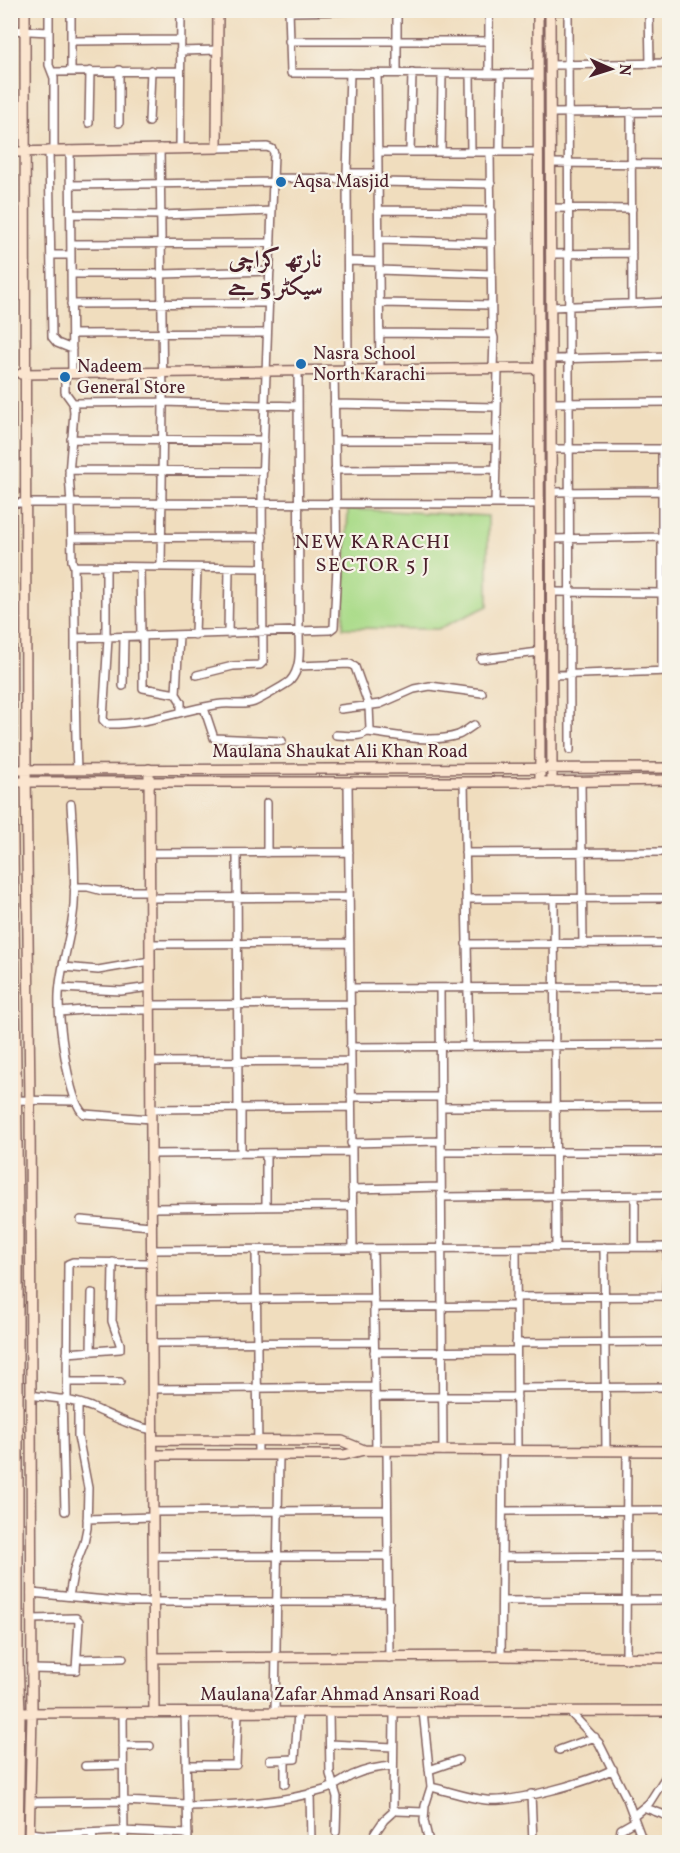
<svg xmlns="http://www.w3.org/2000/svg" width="680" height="1853" font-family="Vollkorn,Amiri,serif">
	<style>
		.green { fill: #aadb89; stroke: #7a7d5a; stroke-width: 1.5 }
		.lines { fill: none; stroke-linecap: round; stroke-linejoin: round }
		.street-casing { stroke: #84625e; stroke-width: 10 }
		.secondary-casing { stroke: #84625e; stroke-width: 12 }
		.street { stroke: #fff; stroke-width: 7 }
		.secondary { stroke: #fbe5cf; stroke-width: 9 }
		.poi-dot { fill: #1f6fb2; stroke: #f7f3e8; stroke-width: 2 }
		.labels { text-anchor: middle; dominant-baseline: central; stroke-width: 4.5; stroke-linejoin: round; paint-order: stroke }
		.poi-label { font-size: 18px; fill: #4a1f2b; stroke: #f7f3e8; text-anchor: start }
		.street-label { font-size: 18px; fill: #4a1f2b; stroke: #f7f3e8 }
		.neighbourhood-label { font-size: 20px; letter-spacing: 1.5px; fill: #4a1f2b; stroke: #f7f3e8 }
		.district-label { font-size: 24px; font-weight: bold; fill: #4a1f2b; stroke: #f7f3e8 }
	</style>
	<rect width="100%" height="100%" fill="#f7f3e8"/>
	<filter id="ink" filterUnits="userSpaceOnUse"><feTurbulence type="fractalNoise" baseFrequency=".0167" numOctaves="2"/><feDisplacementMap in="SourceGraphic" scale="12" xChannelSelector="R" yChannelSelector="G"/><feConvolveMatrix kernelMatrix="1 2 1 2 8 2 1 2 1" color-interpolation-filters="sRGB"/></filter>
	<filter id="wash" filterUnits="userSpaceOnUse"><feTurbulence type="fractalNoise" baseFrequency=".008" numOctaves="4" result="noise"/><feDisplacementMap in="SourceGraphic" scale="24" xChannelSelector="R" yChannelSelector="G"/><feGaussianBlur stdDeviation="1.35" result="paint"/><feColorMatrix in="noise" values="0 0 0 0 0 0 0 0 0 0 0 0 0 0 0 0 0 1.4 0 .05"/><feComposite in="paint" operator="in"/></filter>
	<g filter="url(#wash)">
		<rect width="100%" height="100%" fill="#f0ddbe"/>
		<path class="green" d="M348 509 488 516V606L438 629 343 628Z"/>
	</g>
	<g filter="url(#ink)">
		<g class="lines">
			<g class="street-casing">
				<path id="street" d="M49 10V65L54 78V150
					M71 10V72
					M289 10 291 73 538 74
					M397 10V73
					M489 10V74
					M568 10 570 750
					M649 10 650 64
					M550 11 579 10
					M71 12 177 10
					M289 12 409 10
					M11 30 49 32
					M71 41 181 40
					M289 41H489
					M180 51 218 50
					M550 65 670 63
					M52 72 180 71
					M377 73 380 370
					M470 74 471 152
					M631 112 632 304
					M551 113 670 112
					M149 122 151 70
					M89 123 90 71
					M119 123V70
					M160 148 163 402 161 567
					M180 148 181 10
					M49 150 52 337 57 343 72 349
					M70 150 72 373
					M500 151 501 74
					M378 152H538
					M410 152 412 73
					M441 152 442 74
					M490 152 492 330 494 338 493 369
					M551 163 670 164
					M347 173H378
					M273 178 347 179
					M379 182 491 184
					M71 185 273 182
					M551 208 632 209
					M378 210 492 211
					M71 214 161 215 272 211
					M379 240 492 243
					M71 244 271 243
					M551 254 632 253
					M51 255H71
					M349 261 379 262
					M379 270 492 274
					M71 274H162L270 271
					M379 303 492 305
					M71 304 269 303
					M551 307 670 302
					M380 333 493 334
					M72 334 267 333
					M552 359 670 356
					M348 369 347 173 350 73
					M65 373V392L73 403 74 412 69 474 71 504 72 561 74 566 263 568
					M73 403 163 402 298 406
					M552 403 670 402
					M334 404 497 407
					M71 439 264 440
					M335 440H496
					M552 449H670
					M662 449V671
					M69 470 263 471
					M335 470 496 469
					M552 492 662 491
					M12 503 539 504
					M495 503 498 369
					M72 538 263 537
					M552 539 662 537
					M74 566C76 634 74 702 77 770
					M106 567V637
					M140 567 141 636
					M552 592 662 593
					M228 634 229 568
					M179 635 176 694 181 702V712
					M195 635 197 568
					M143 636V688L176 694
					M76 638 330 630 334 627 337 567 334 370
					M108 638 103 720 107 724C148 725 183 709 222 704 233 703 244 706 254 702 259 700 287 684 290 681 302 668 299 648 299 632L298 370
					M481 659 539 652
					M298 666 350 664 355 667 369 706 370 729C362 739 348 735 336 735
					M197 675 233 666 260 665 263 662 262 484 274 153 272 149 267 147 217 148
					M552 675 670 671
					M123 686 124 637
					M204 708 214 738 282 741
					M341 709 380 704 414 689 430 686 482 693
					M368 732C396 735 431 744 458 735 463 733 469 728 474 725
					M348 782 353 1249
					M464 782 469 1046
					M581 782 583 944
					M267 803V853
					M71 804C73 837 76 871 74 905 72 935 60 966 59 995 58 1017 68 1102 84 1114L151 1119
					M150 853 349 852
					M237 853 238 1108
					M465 853 670 852
					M74 887H88L103 891H150
					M150 898 349 897
					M466 899 670 898
					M554 899 556 1248
					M150 944 349 943
					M466 944 670 943
					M64 967 98 970 150 961
					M60 988 121 991 150 987
					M350 988 670 987
					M440 988 443 1451
					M150 1005 350 1004
					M60 1012 83 1010H150
					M350 1047 670 1045
					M151 1062 350 1061
					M351 1097H441
					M10 1100 75 1101
					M441 1107 670 1106
					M241 1108V1153
					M151 1109 351 1107
					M351 1143 441 1141
					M441 1152H670
					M266 1153V1207
					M151 1154 351 1152
					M352 1189 441 1187
					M441 1197 670 1195
					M151 1208 352 1206
					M81 1220 151 1226
					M604 1247 606 1451
					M635 1247V1196
					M516 1248 517 1451
					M373 1249 376 1450
					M152 1250 670 1247
					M256 1250 258 1454
					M666 1296 668 1247
					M516 1297 670 1296
					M152 1300 374 1298
					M374 1307 516 1306
					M152 1343 374 1342
					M516 1343 670 1342
					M91 1352 92 1293
					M374 1352 516 1351
					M67 1353 120 1349V1344L112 1321 113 1262
					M67 1382H120
					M517 1388 670 1387
					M152 1389 375 1387
					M30 1395C51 1398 71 1399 91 1407 112 1416 130 1426 153 1430
					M375 1397H517
					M62 1399 65 1511
					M67 1400 68 1264 73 1262 152 1263
					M387 1451 389 1658
					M503 1511 670 1510
					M153 1512 387 1510
					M87 1519 153 1517
					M153 1556H388
					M502 1557 670 1556
					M31 1593 128 1602H389
					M69 1596 74 1569 84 1543 87 1528 88 1488 78 1436V1403
					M502 1601 670 1600
					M31 1619 76 1618 79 1621 76 1670 31 1669
					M501 1656 503 1451
					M78 1659 123 1658
					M626 1659 627 1451
					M423 1711 431 1787 425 1806 424 1821 429 1842
					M569 1711 599 1743 627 1799 643 1842
					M275 1712 279 1455
					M329 1712 330 1774 337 1797 336 1832
					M394 1712 393 1808 397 1811 424 1812
					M123 1713 124 1842
					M185 1713 188 1842
					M330 1744 393 1747
					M123 1746H150
					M559 1750 595 1737
					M270 1760 295 1759 298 1712
					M186 1765H236L238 1713
					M85 1766 123 1765
					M429 1770 458 1760
					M285 1784V1760
					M431 1787C449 1791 467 1798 486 1800 513 1803 589 1782 613 1769
					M310 1793 311 1842
					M531 1794 533 1842
					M30 1802 123 1801 187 1804
					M187 1806C233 1805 280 1803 324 1790 335 1787 343 1780 353 1775 366 1769 379 1767 393 1766
					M646 1808 670 1817
					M633 1816 649 1803 670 1770
					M30 1833 47 1835 123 1831 188 1834
					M92 1833 93 1842
					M371 1839 384 1820 395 1810
					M619 1842 621 1829 635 1821"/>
			</g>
			<g class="secondary-casing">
				<path id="secondary" d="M25 10 26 771 30 1100 32 1713 29 1842
					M538 10 540 782
					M550 10 552 782
					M10 73 12 10
					M10 152 217 148 218 10
					M10 199 12 770 18 1217V1660L20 1713 18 1842
					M21 374 537 368
					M149 769 154 1713
					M10 770 670 768
					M21 782H540L670 780
					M153 1440 342 1441 364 1450
					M153 1455H344L364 1450 670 1451
					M154 1658 501 1656 670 1658
					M10 1713 670 1711"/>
			</g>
			<use href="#street" class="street"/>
			<use href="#secondary" class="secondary"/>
		</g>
	</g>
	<g class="poi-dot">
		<circle cx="281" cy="182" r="6"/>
		<circle cx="301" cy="364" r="6"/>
		<circle cx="65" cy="377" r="6"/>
	</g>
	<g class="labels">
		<g class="poi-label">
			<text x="293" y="182">Aqsa Masjid</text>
			<text x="313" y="354">Nasra School<tspan x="313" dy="21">North Karachi</tspan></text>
			<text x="77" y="367">Nadeem<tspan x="77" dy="21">General Store</tspan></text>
		</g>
		<g class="street-label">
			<text x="340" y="752">Maulana Shaukat Ali Khan Road</text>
			<text x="340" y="1695">Maulana Zafar Ahmad Ansari Road</text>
		</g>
		<g class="neighbourhood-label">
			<text x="373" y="543">NEW KARACHI<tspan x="373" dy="23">SECTOR 5 J</tspan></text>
		</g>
		<g class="district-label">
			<text x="275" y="261">نارتھ کراچی<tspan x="275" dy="28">سیکٹر 5 جے</tspan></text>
		</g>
	</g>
	<rect width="680" height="1853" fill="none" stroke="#f7f3e8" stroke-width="36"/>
	<g transform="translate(611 69) rotate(93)" stroke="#f7f3e8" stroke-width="4.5" paint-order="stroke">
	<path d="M0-4.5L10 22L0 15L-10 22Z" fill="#4a1f2b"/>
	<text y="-9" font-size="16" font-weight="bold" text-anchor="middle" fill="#4a1f2b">N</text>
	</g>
</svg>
